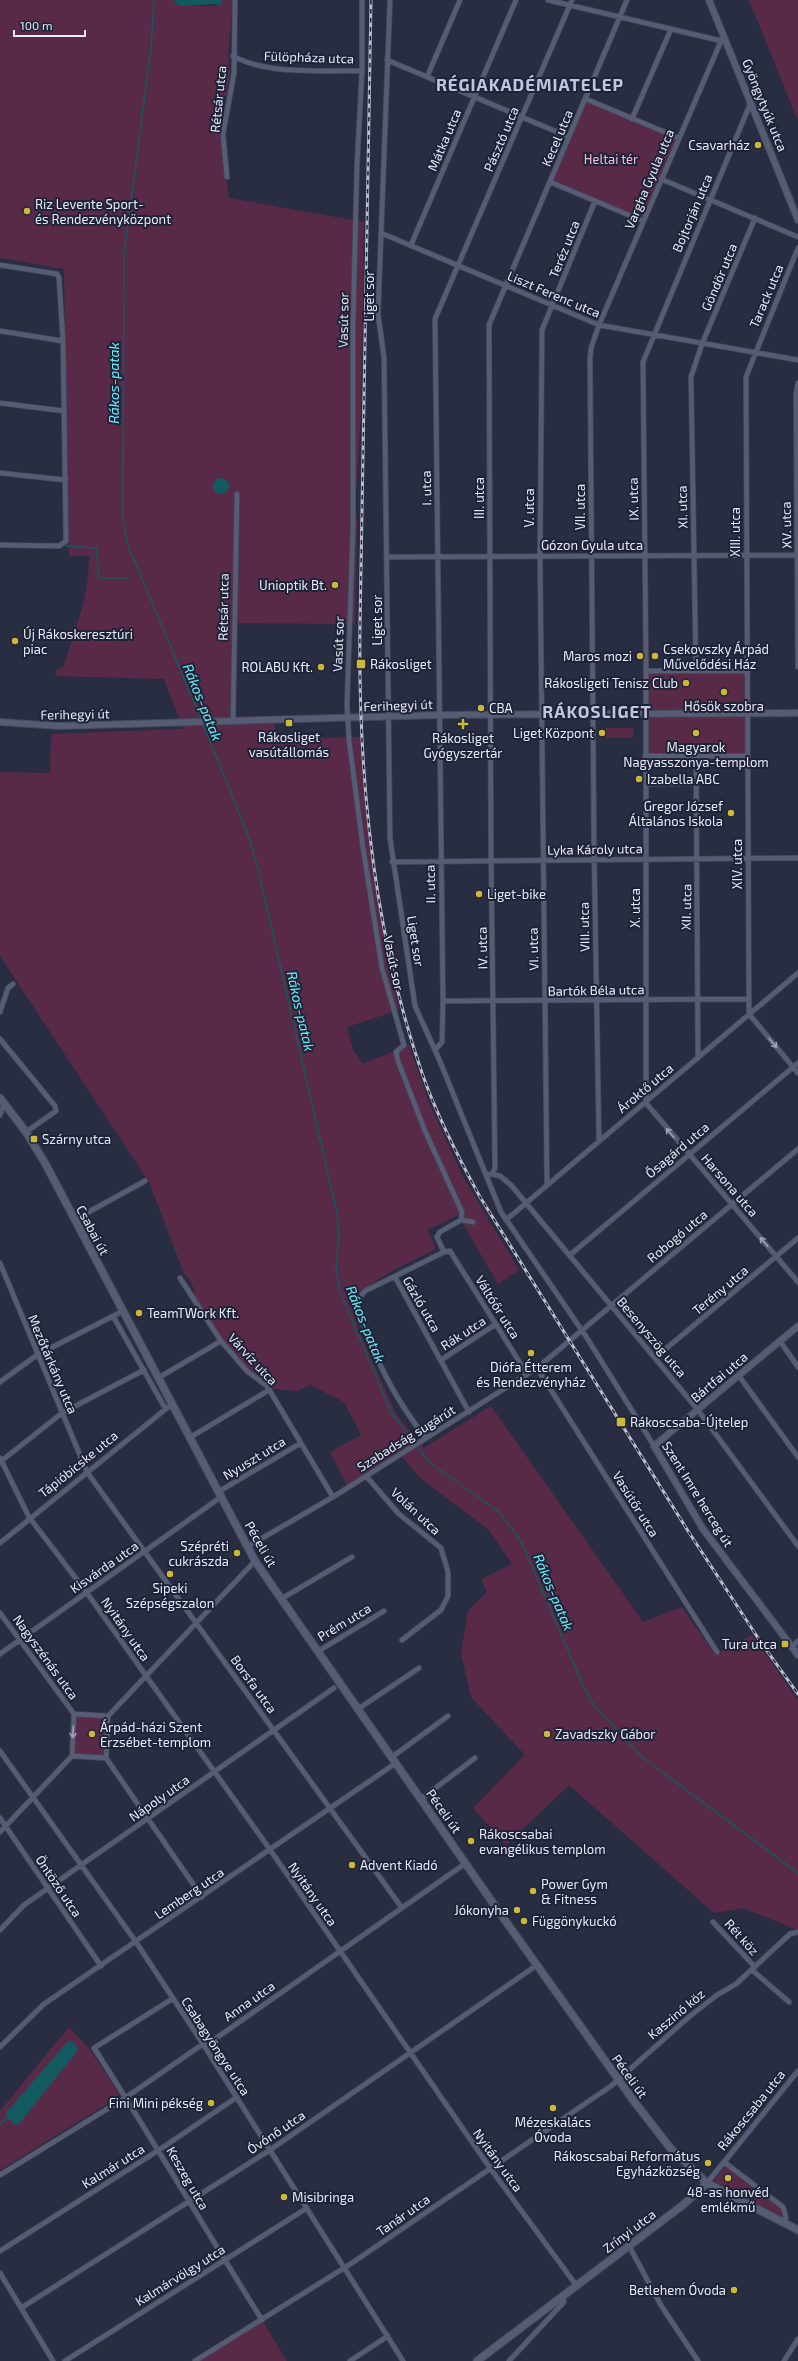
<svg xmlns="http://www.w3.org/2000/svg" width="798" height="2361" font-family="'Exo 2',sans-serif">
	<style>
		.green { fill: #592a47 }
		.water { fill: #135960 }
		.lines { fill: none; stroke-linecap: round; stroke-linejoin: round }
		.stream { stroke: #135960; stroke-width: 1.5 }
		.minor-casing { stroke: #44485a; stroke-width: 6 }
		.tertiary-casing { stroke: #44485a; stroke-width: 8 }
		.secondary-casing { stroke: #44485a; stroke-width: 9 }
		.minor { stroke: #565c73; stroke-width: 4.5 }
		.tertiary { stroke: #565c73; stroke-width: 6 }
		.secondary { stroke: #565c73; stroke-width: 7 }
		.rail-casing { stroke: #bbbecd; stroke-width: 3 }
		.rail { stroke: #1f2337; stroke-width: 1.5; stroke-dasharray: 4.5; stroke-linecap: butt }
		.oneway { stroke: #9ea3b6 }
		.poi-dot { fill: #cdb938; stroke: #1f2337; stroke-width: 1.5 }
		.labels { text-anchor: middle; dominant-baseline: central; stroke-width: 4; stroke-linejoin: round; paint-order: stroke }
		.street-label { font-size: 13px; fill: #e7eaf8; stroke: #1f2337 }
		.poi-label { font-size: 13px; fill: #e7eaf8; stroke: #1f2337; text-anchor: start }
		.park-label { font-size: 13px; fill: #febbe2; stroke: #1f2337 }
		.water-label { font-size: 14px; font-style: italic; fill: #6ceaf8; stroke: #1f2337 }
		.district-label { font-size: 17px; font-weight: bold; letter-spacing: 1px; fill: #bfc6e1; stroke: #1f2337 }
	</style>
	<rect width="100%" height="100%" fill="#292d42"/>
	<path class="green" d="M0 0H173L180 6H220L222 0H233L228 55 230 73 220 134 229 198 364 222 361 413 355 508 357 522 355 624 232 623V717L274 716 275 740 360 737C364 830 379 919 399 1010L347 1027 353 1050 363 1064 409 1045 429 1103 463 1177 519 1270 498 1284 458 1215 428 1230 436 1249 392 1271 350 1298 359 1331 396 1414 424 1448 491 1406 643 1622 682 1607 715 1655 752 1635 798 1700V1930L743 1908 714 1913 569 1785 506 1845 473 1808 525 1755 471 1697 461 1653 468 1611 487 1592 481 1579 512 1564 489 1530 420 1478 399 1453 347 1486 330 1452 361 1435 344 1402 310 1385 297 1391 274 1389 248 1369 223 1341 192 1294 195 1291 187 1275 185 1276 149 1182 0 956V772L50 773 51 734 183 729 164 679 55 676 56 670 64 666C76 626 89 598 89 556H69L64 269 0 258Z
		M749 0H798V121Z
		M586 99 679 138 643 221 550 182Z
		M646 671H748V756H645Z
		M606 728H633V738H606Z
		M74 1714 108 1716 106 1758 72 1756Z
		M69 2027 91 2051 120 2096 0 2170V2111Z
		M725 2166 781 2209 782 2217 714 2181Z
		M262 2320 287 2361H195Z"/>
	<path class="water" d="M173 0H222L220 6 213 4 184 6H180Z
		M213 486a8 8 0 1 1 16 0a8 8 0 1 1-16 0Z
		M68 2041 74 2042 78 2050 19 2124 15 2125 7 2117 6 2113Z"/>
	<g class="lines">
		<path class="stream" d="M154 0 151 48 124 254 123 520 127 543 202 721
			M66 546 96 548 99 578H128
			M203 724 250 840 258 869 337 1213 339 1234 336 1269 340 1292 391 1412 430 1463 499 1512 521 1541 583 1685 594 1705 643 1758 798 1873
			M0 2125 7 2117"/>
		<g class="minor-casing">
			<path id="minor" d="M362 0V71L357 165 353 325V528L347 705 349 740 363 848 382 968 404 1045 396 1052 398 1061 425 1131 462 1212 461 1220 440 1232 437 1237 444 1252
				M390 0 378 314 384 357 390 838 415 1006 439 1059 501 1212 587 1338 654 1446
				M548 0 722 41
				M233 56C267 75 323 70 362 71
				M387 60 569 137
				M427 77 460 0
				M586 99 679 138
				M751 102 643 362 646 663V1103L798 1282
				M632 119 671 29
				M227 177 223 134 234 73 235 0
				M661 179 798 237
				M550 182 643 221
				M381 233 599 325 798 360
				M411 245 516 0
				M798 248 746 377 749 1014 798 1073
				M0 265 57 274 59 278 63 341 66 541 59 546 0 545
				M0 331 63 341
				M798 383 796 394 798 667
				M0 403 64 411
				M0 473 66 480
				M387 557 798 555
				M646 671H748
				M696 671 691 377 702 344 755 218
				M233 721 237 494
				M645 756H748
				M696 756 698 1058
				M646 784 696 783
				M392 862 798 858
				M443 1001 749 999
				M0 1012 8 988 13 984
				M0 1039 55 1106 56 1111 26 1132
				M435 1050 442 1042 443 1001 435 319 572 0
				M0 1115 4 1104
				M599 1141 594 845 590 360 591 348 599 325 721 41
				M492 1174 500 1176 511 1185 698 1410 798 1546
				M486 1175 492 1174 495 1168 491 851 489 325 627 0
				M547 1184 540 556 542 330 595 201
				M74 1220 145 1181
				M461 1220 473 1222
				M506 1220 798 973
				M570 1255 798 1063
				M0 1263 87 1472 402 1908
				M395 1277 469 1412
				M180 1278 221 1341 247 1371 267 1386 333 1497
				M113 1316 165 1408
				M780 1341 798 1367
				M656 1357 798 1238
				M441 1360 496 1324
				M537 1368 717 1652
				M739 1376 798 1457
				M158 1378 221 1341
				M0 1382 37 1355 123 1311
				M189 1438 269 1390
				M426 1438C394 1399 371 1351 356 1302L365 1291 444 1252 450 1251 527 1374
				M0 1458 29 1517 87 1593 271 1851 490 2168 576 2285
				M0 1462 62 1413 144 1370
				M366 1476 399 1514 441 1548 448 1572V1596L441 1610 402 1640
				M218 1492 301 1443
				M0 1543 172 1404
				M247 1547 333 1497 537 1368 798 1149
				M281 1599 352 1557
				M0 1613 74 1714
				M791 1647 798 1641
				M317 1652 384 1611
				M0 1654 221 1497
				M358 1709 419 1668
				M108 1716 255 1561
				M0 1751 136 1942 203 2044 403 2361
				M72 1756 74 1714 108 1716
				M72 1756 106 1758 108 1716
				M392 1757 448 1716
				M106 1758 202 1897
				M421 1799 475 1758
				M0 1818 101 1966
				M0 1832 72 1756
				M713 1922 755 1967
				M0 1930 24 1905 334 1688
				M752 1970 789 2002
				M172 1999 94 2048C152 2138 205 2229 262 2320
				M0 2047 44 2004 396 1763
				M724 2162 783 2207 786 2218 784 2223
				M0 2175 125 2098 203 2044 215 2039 466 1863
				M707 2183 798 2071
				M629 2246 662 2307 698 2361
				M0 2251 159 2150 237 2097
				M0 2273 53 2361
				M21 2308 270 2150 537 1965
				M65 2361 307 2208
				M195 2361 352 2263 611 2086 690 2016 717 1995 736 1984 790 1934 798 1932
				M350 2361 388 2336
				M509 2361 564 2302 562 2295
				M784 2361 798 2339"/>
		</g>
		<g class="tertiary-casing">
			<path id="tertiary" d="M709 0 798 220
				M0 722 59 726 440 715 798 713
				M798 1326 654 1446 703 1529 798 1655"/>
		</g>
		<g class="secondary-casing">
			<path id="secondary" d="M0 1098 26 1132 45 1163 255 1561 502 1916 633 2100 671 2149 707 2183 798 2230
				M477 2361 683 2205 707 2183"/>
		</g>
		<use href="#minor" class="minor"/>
		<use href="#tertiary" class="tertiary"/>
		<use href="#secondary" class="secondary"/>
		<g class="rail-casing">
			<path id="rail" d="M371 0 360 625C358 775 373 931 422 1073 437 1116 458 1157 480 1197L688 1531 762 1644 798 1694"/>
		</g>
		<use href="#rail" class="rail"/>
	</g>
	<defs><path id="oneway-shaft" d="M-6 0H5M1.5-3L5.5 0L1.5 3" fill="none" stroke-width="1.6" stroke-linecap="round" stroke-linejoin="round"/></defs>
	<g class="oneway">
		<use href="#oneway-shaft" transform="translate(773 1043) rotate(50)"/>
		<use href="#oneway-shaft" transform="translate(670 1133) rotate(-130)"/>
		<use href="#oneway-shaft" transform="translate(764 1242) rotate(-130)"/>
		<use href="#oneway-shaft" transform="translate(73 1732) rotate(93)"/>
	</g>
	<g class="poi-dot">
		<circle cx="758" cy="145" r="4"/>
		<circle cx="27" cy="211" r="4"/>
		<circle cx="335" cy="585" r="4"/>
		<circle cx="15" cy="641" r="4"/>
		<circle cx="640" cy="656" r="4"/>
		<circle cx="655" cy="656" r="4"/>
		<rect x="356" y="659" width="10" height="10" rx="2"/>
		<circle cx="321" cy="667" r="4"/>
		<circle cx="686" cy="683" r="4"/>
		<circle cx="724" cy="692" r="4"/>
		<circle cx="481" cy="708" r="4"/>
		<rect x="285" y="719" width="8" height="8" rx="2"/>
		<path d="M461 718h4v4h4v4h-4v4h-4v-4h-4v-4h4z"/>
		<circle cx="602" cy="733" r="4"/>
		<circle cx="696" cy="733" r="4"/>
		<circle cx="639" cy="779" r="4"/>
		<circle cx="731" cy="813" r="4"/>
		<circle cx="479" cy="894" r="4"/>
		<rect x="30" y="1135" width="8" height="8" rx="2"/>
		<circle cx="139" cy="1313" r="4"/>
		<circle cx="531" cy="1353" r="4"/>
		<rect x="616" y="1417" width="10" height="10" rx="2"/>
		<circle cx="237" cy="1553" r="4"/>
		<circle cx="170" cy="1574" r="4"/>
		<rect x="781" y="1640" width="8" height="8" rx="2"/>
		<circle cx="92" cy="1734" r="4"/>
		<circle cx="547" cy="1734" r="4"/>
		<circle cx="471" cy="1841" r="4"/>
		<circle cx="352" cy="1865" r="4"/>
		<circle cx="533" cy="1891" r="4"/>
		<circle cx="517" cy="1910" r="4"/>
		<circle cx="524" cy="1921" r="4"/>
		<circle cx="211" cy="2103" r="4"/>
		<circle cx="553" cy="2108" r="4"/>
		<circle cx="708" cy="2163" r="4"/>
		<circle cx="728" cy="2178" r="4"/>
		<circle cx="284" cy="2197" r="4"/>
		<circle cx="734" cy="2290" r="4"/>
	</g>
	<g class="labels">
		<g class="street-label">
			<text transform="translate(309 57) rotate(2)">Fülöpháza utca</text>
			<text transform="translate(218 99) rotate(-84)">Rétsár utca</text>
			<text transform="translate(765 105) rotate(68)">Gyöngytyúk utca</text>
			<text transform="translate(557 138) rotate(-67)">Kecel utca</text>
			<text transform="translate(501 139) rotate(-67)">Pásztó utca</text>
			<text transform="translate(444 140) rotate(-67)">Mátka utca</text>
			<text transform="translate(649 179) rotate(-67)">Vargha Gyula utca</text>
			<text transform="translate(692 213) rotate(-67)">Bojtorján utca</text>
			<text transform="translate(564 249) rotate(-68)">Teréz utca</text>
			<text transform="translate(719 277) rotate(-67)">Göndör utca</text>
			<text transform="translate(554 294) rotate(23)">Liszt Ferenc utca</text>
			<text transform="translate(369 296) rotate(-90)">Liget sor</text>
			<text transform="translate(766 296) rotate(-67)">Tarack utca</text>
			<text transform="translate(343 320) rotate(-89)">Vasút sor</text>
			<text transform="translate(426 488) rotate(-91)">I. utca</text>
			<text transform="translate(479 498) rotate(-90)">III. utca</text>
			<text transform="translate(633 499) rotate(-91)">IX. utca</text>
			<text transform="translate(580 507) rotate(-90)">VII. utca</text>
			<text transform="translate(682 507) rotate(-91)">XI. utca</text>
			<text transform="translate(529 508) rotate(-90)">V. utca</text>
			<text transform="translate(786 525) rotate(-91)">XV. utca</text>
			<text transform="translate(735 532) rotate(-90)">XIII. utca</text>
			<text x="592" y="545">Gózon Gyula utca</text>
			<text transform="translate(223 607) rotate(-89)">Rétsár utca</text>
			<text transform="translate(377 620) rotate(-90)">Liget sor</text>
			<text transform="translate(338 644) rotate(-88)">Vasút sor</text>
			<text transform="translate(398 705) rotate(-2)">Ferihegyi út</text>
			<text transform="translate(75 714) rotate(-1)">Ferihegyi út</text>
			<text transform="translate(595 849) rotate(-1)">Lyka Károly utca</text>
			<text transform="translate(737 864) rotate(-90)">XIV. utca</text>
			<text transform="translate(430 884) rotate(-91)">II. utca</text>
			<text transform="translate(686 907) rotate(-89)">XII. utca</text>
			<text transform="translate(635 908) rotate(-90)">X. utca</text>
			<text transform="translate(584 927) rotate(-91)">VIII. utca</text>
			<text transform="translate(416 941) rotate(81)">Liget sor</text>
			<text transform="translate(482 948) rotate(-91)">IV. utca</text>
			<text transform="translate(533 949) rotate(-91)">VI. utca</text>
			<text transform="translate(394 963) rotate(78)">Vasút sor</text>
			<text transform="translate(596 990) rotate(-1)">Bartók Béla utca</text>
			<text transform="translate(645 1088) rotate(-40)">Ároktő utca</text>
			<text transform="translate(677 1150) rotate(-40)">Ősagárd utca</text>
			<text transform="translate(730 1185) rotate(49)">Harsona utca</text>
			<text transform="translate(93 1230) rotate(62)">Csabai út</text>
			<text transform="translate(677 1236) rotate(-40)">Robogó utca</text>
			<text transform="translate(720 1290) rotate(-40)">Terény utca</text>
			<text transform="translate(422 1304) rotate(60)">Gázló utca</text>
			<text transform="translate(498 1307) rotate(58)">Váltóőr utca</text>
			<text transform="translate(463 1333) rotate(-33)">Rák utca</text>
			<text transform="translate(652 1337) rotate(50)">Besenyszög utca</text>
			<text transform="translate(253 1359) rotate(47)">Várvíz utca</text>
			<text transform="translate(53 1364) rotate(67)">Mezőtárkány utca</text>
			<text transform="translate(719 1377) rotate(-40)">Bártfai utca</text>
			<text transform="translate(406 1438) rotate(-32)">Szabadság sugárút</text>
			<text transform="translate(254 1458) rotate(-31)">Nyuszt utca</text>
			<text transform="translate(78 1464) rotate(-39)">Tápióbicske utca</text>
			<text transform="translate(698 1494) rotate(58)">Szent Imre herceg út</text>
			<text transform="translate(636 1504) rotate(58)">Vasútőr utca</text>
			<text transform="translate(416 1511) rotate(43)">Volán utca</text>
			<text transform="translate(261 1544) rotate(60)">Péceli út</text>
			<text transform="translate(104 1567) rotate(-35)">Kisvárda utca</text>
			<text transform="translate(344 1622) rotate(-31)">Prém utca</text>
			<text transform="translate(126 1629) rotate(55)">Nyitány utca</text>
			<text transform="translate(46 1657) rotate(54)">Nagyszénás utca</text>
			<text transform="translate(254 1684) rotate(54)">Borsfa utca</text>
			<text transform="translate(159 1798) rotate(-35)">Nápoly utca</text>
			<text transform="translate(444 1811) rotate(55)">Péceli út</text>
			<text transform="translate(59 1886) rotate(56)">Öntöző utca</text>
			<text transform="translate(189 1893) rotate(-34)">Lemberg utca</text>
			<text transform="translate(313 1894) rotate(55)">Nyitány utca</text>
			<text transform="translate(742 1937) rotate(48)">Rét köz</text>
			<text transform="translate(249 2001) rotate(-35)">Anna utca</text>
			<text transform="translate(676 2014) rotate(-40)">Kaszinó köz</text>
			<text transform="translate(216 2046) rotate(57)">Csabagyöngye utca</text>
			<text transform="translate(630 2076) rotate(54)">Péceli út</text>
			<text transform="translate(751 2110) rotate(-51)">Rákoscsaba utca</text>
			<text transform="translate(276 2132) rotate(-34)">Óvónő utca</text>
			<text transform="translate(498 2160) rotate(54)">Nyitány utca</text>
			<text transform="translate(113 2166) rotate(-32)">Kalmár utca</text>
			<text transform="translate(188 2178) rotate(60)">Keszeg utca</text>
			<text transform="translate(403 2215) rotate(-35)">Tanár utca</text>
			<text transform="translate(629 2231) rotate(-37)">Zrínyi utca</text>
			<text transform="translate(180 2275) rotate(-32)">Kalmárvölgy utca</text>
		</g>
		<g class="poi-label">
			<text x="750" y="145" text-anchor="end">Csavarház</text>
			<text x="35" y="204">Riz Levente Sport-<tspan x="35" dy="15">és Rendezvényközpont</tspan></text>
			<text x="327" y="585" text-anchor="end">Unioptik Bt.</text>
			<text x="23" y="634">Új Rákoskeresztúri<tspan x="23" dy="15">piac</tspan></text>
			<text x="663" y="649">Csekovszky Árpád<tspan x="663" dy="15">Művelődési Ház</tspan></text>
			<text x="632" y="656" text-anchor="end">Maros mozi</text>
			<text x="370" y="664">Rákosliget</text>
			<text x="313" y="667" text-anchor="end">ROLABU Kft.</text>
			<text x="678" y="683" text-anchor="end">Rákosligeti Tenisz Club</text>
			<text x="724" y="706" text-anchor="middle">Hősök szobra</text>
			<text x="489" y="708">CBA</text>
			<text x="594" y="733" text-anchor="end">Liget Központ</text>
			<text x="289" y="737" text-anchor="middle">Rákosliget<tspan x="289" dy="15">vasútállomás</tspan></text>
			<text x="463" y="738" text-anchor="middle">Rákosliget<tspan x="463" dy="15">Gyógyszertár</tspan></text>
			<text x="696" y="747" text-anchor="middle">Magyarok<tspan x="696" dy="15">Nagyasszonya-templom</tspan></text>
			<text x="647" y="779">Izabella ABC</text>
			<text x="723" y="806" text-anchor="end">Gregor József<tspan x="723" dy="15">Általános Iskola</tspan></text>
			<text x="487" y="894">Liget-bike</text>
			<text x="42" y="1139">Szárny utca</text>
			<text x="147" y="1313">TeamTWork Kft.</text>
			<text x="531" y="1367" text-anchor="middle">Diófa Étterem<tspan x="531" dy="15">és Rendezvényház</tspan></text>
			<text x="630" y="1422">Rákoscsaba-Újtelep</text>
			<text x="229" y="1546" text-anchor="end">Szépréti<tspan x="229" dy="15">cukrászda</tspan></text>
			<text x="170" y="1588" text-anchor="middle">Sipeki<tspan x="170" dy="15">Szépségszalon</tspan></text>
			<text x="777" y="1644" text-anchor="end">Tura utca</text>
			<text x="100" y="1727">Árpád-házi Szent<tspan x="100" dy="15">Erzsébet-templom</tspan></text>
			<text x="555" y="1734">Zavadszky Gábor</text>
			<text x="479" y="1834">Rákoscsabai<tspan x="479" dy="15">evangélikus templom</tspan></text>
			<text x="360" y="1865">Advent Kiadó</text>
			<text x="541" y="1884">Power Gym<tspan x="541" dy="15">&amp; Fitness</tspan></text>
			<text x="509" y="1910" text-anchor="end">Jókonyha</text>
			<text x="532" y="1921">Függönykuckó</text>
			<text x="203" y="2103" text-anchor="end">Fini Mini pékség</text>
			<text x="553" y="2122" text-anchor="middle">Mézeskalács<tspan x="553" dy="15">Óvoda</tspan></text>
			<text x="700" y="2156" text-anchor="end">Rákoscsabai Református<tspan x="700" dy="15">Egyházközség</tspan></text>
			<text x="728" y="2192" text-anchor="middle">48-as honvéd<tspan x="728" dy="15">emlékmű</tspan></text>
			<text x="292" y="2197">Misibringa</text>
			<text x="726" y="2290" text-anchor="end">Betlehem Óvoda</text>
		</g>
		<g class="park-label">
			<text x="611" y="159">Heltai tér</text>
		</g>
		<g class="water-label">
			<text transform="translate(113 383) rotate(-90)">Rákos-patak</text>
			<text transform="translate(203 702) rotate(68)">Rákos-patak</text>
			<text transform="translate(301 1011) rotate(77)">Rákos-patak</text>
			<text transform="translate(366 1324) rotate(68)">Rákos-patak</text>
			<text transform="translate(554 1592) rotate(67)">Rákos-patak</text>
		</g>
		<g class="district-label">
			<text x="530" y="84">RÉGIAKADÉMIATELEP</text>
			<text x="597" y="711">RÁKOSLIGET</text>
		</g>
	</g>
	<path d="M14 30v6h71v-6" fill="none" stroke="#e7eaf8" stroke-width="2"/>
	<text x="20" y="30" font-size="12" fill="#e7eaf8" stroke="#1f2337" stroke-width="3" paint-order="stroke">100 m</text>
</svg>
